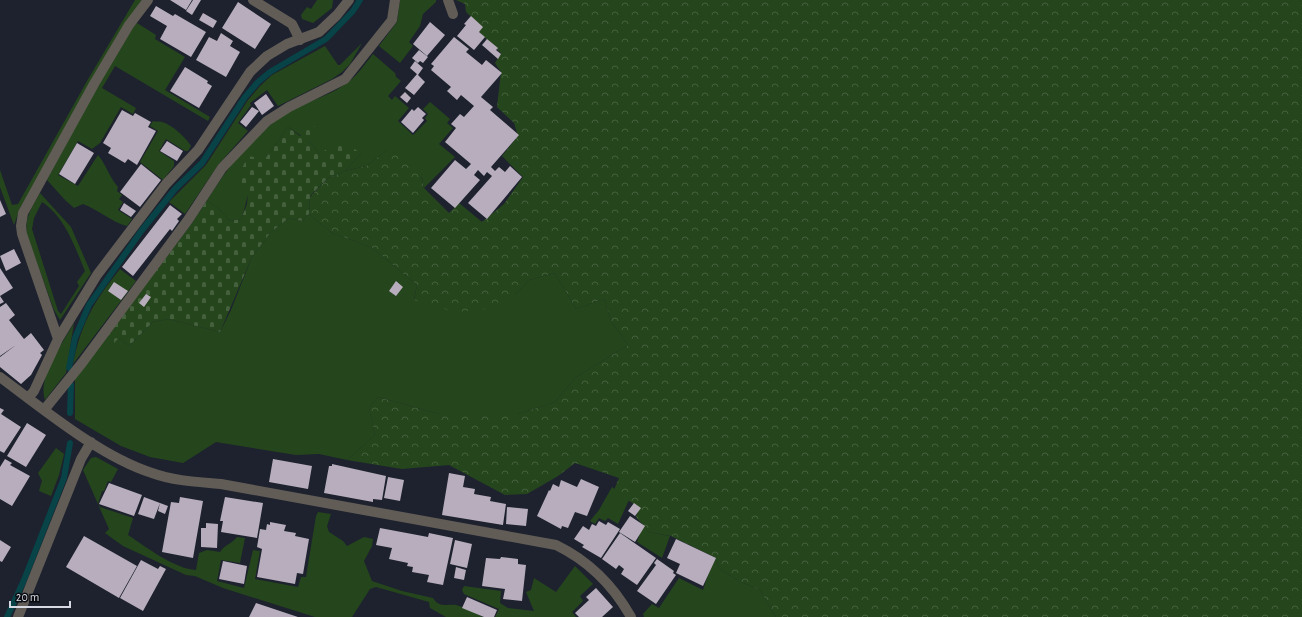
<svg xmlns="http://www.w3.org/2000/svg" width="1302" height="617" font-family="'Alegreya Sans',sans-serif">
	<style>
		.green { fill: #25461c; fill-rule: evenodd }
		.forest { fill: url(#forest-crowns) }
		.cemetery { fill: url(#cemetery-stones) }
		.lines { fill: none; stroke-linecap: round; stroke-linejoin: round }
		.stream { stroke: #074347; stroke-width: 6 }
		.building { fill: #b7adbc }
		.minor { stroke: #615c56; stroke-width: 10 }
	</style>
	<defs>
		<pattern id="forest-crowns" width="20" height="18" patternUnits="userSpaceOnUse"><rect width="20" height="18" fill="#25461c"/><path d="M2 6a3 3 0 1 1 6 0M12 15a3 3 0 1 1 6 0" fill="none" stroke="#44603d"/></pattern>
		<pattern id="cemetery-stones" width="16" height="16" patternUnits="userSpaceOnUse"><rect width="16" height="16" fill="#25461c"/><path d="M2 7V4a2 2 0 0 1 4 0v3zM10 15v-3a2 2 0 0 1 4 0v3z" fill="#44603d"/></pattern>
	</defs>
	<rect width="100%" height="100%" fill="#1d222e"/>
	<path class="green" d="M135 0H142L20 208 14 225 0 187V170L12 205 18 204 87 81Z
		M317 0H333L332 8 313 23 302 19 301 15 307 7 311 9Z
		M400 0H436V2L423 14 420 26 409 42 413 46 400 63 379 46 397 22Z
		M137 23 156 35 155 39 185 57 165 90 210 117 208 121 115 66 102 88 136 108 133 114 121 107 100 143 92 149 78 141 58 175 78 186 98 155C107 166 108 175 118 187L117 191 122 195 119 199 123 202 118 210 132 219 127 226C111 222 99 210 83 204L74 208 65 200 47 180 96 88 133 27Z
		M362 43 350 64 342 72 332 79 278 106 267 90 250 103 251 105 238 123 248 131 218 165 185 214 169 202 206 165 248 100 260 86 272 75 325 46 338 65H340Z
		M373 54 395 73 396 77 401 81 388 96 392 100 395 96 409 108 398 121 413 135 427 121 425 118 428 114 423 109 430 102 450 119 447 123 453 128 439 144 455 157 424 188 422 178 386 151 366 166 345 171 361 153 320 154 309 141 288 127C274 147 257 168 249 192 246 200 245 210 241 219L230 221 220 210 207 200C228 167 254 132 289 112 306 101 327 97 344 85 356 78 364 65 373 54Z
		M153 121C156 122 159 121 162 122 173 125 186 138 191 146L188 151H185L166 139 159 151 174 161V166L163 180 140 162 158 131 150 126Z
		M40 193 71 227 91 273 60 320 54 310 27 235C24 218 32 207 40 193ZM42 202C65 217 75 247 85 271L77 282 79 286 61 314 58 311 32 229 34 218Z
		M309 214 332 233 371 247 417 285 414 299 515 295 529 280 555 273 576 309 604 299 611 321 628 345 575 378 555 402 518 414H439L378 397 369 408 375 435 347 460 319 454 296 455 216 442 183 463 150 457 121 446 75 419V376L105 339 119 338 129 346 153 322 168 319 220 332 231 310 252 257 271 232 289 218 302 221Z
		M120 269 136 281 73 364C81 324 94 301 120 269Z
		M74 323 66 373 45 400C37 378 63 342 74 323Z
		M56 448 64 454 59 475 51 496 39 491 42 481 38 473Z
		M96 457 118 469 111 482 108 481 104 491H102L98 504 100 507 133 518 128 535C146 547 175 569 196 570L199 553 207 550 220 552C224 545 232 544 237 537L245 538 240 563 221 560 217 581 244 588 253 550 260 551 255 579 298 587 301 577H306L316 516 318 512 331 514 327 526 329 532 343 541 347 546 364 537 373 539 372 546 364 561 372 581 402 591 433 598C439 608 447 604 456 605 465 607 475 613 483 617H446L430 608 429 602 376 587 370 589 352 617H315L223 588 195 576 186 575 123 546 105 533 109 529 83 470 91 458Z
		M612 487 629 500 618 524 608 518 605 521 599 518 595 524 590 521 599 510Z
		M643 525 649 532 670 536 662 558 637 542Z
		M714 557 720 569 739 581 760 590 776 617H644L643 614 652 604 659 608 679 578 703 590Z
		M575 566 593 584 580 596 583 601 572 612 576 617H495L499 609 464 594 462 590 464 586 501 591 500 603 508 608 534 611 526 592 531 590 534 578 556 592Z"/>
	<path class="forest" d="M456 0H1302V617H776L760 590 739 581 720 569 714 557 671 536 649 532 636 517 639 508 614 490 619 478 575 463 558 476 527 494 505 495 449 465 402 469 347 460 375 435 369 408 378 397 439 414H518L555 402 575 378 628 345 611 321 604 299 576 309 555 273 529 280 515 295 482 310 455 312 414 300 417 285 371 247 332 233 309 214 310 197 328 178 345 171 366 166 386 151 408 158 422 179 424 188 449 213 459 203 482 222 504 204 523 177 502 156 518 136 514 123 497 107 501 72 495 63 501 53 479 32 481 26 466 12 465 4Z"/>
	<path class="cemetery" d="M310 124 317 128 309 141 320 154 339 140 361 153 345 171 328 178 310 196 309 214 302 221 289 218 271 232 252 257 220 332 168 319 153 322 129 346 119 338 111 346 105 339 192 223 207 200 220 210 230 221 241 219 247 204 248 192 236 181 248 156 265 159 288 127 300 136Z"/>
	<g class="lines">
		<path class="stream" d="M69 368 75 338 89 305 142 230 175 189 202 163 245 97 258 82 270 72 326 39 353 11 360 0
			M70 413 71 385
			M7 617 24 580 64 478 70 443"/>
	</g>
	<path class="building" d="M170 0H192L186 10Z
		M193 0H201L192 15 186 11Z
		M238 2 271 24 255 49 222 28Z
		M156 6 173 16 175 14 206 32 191 57 160 39 167 26 150 16Z
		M203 13 217 21 213 28 199 20Z
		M471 16 483 27 479 32 485 37 474 50 457 36 466 25 464 24Z
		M430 22 445 35 427 56 413 44Z
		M221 33 233 41 230 46 240 52 226 77 196 60 209 37 217 41Z
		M454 37 469 49 466 52 482 65 486 60 502 73 481 97 493 107 490 110 519 135 491 167 495 171 499 167 505 172 510 166 522 177 487 219 468 203 492 176 487 172 484 176 478 170 474 175 480 180 455 208 431 188 455 160 466 169 471 164 445 142 456 128 451 124 460 114 464 117 474 106 461 95 457 100 447 91 451 87 431 70 434 66 431 64Z
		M487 39 498 48 496 50 501 54 498 59 482 45Z
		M419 50 428 57 423 63 420 61 418 63 412 58Z
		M415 61 423 68 418 75 410 68Z
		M185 67 208 81 207 83 212 86 199 108 170 91Z
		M417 74 425 82 414 95 405 88Z
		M405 92 411 98 407 103 400 97Z
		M266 94 274 106 262 115 254 103Z
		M252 107 259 111 246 127 240 122Z
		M418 107 426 114 422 118 424 120 413 133 401 122 412 109 414 111Z
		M122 110 133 116 135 113 151 122 148 127 156 131 137 165 128 159 125 163 108 153 111 148 103 143Z
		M167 141 183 151 177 161 160 151Z
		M77 143 94 153 75 184 59 174Z
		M141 164 161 180 140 207 120 192Z
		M0 200 6 214 0 217Z
		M124 203 136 211 131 217 120 210Z
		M170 205 182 214 177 219 179 221 172 231 170 229 133 276 122 267Z
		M14 249 21 263 6 271 0 256Z
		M0 268 13 288 0 296 4 302 0 304Z
		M396 281 403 287 396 296 389 291Z
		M114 282 128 291 121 300 108 291Z
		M146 294 151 297 144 307 139 303Z
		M6 303 15 315 9 320 24 339 31 333 44 350 40 353 42 355 31 375 21 384 0 367V357L16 345 0 356V307Z
		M0 408 4 410 1 414 21 427 4 453 0 451Z
		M27 423 46 435 26 467 7 456Z
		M5 459 12 463 10 465 30 476 12 506 0 499V467Z
		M273 459 312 466 308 489 269 482Z
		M332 464 386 476 382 500 373 499V502L324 493 329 466H332Z
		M449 473 465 476 463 487 475 489 474 494 491 497 490 501 506 504 503 525 442 515Z
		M388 477 404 480 400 501 384 498Z
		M581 479 599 487 587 516 575 512 568 528 562 526 561 529 537 516 549 490 550 491 553 484 559 487 561 480 577 487Z
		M109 483 142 495 134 516 99 504Z
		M144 497 160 503 154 519 138 514Z
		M180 497 203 501 193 558 162 552 171 502 179 503Z
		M225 497 263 503 257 538 221 532 223 521H220Z
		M160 503 168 506 165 514 158 511Z
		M634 503 641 508 635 516 628 511Z
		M507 507 528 509 526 526 506 524Z
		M630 516 645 526 635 542 619 532Z
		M599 521 606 525 608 522 620 529 601 558 582 547 584 545 574 539 583 526 589 530 592 524 596 526Z
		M270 522 286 525 284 531 296 533 295 536 309 539 303 574 297 573 295 584 257 577 262 549 257 547 260 529 266 530 267 524 270 525Z
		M206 523 218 524 217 548 201 547V528H206Z
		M380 528 428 537 429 533 453 538 443 585 427 582 429 575 412 572 413 567 407 566 408 563 389 559 392 548 376 545Z
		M620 533 656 558 637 585 621 574 624 569 619 565 616 569 602 559Z
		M84 536 137 566 119 598 66 567Z
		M676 539 716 558 703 586 676 573 680 564 667 558Z
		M0 540 11 547 2 562 0 561Z
		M455 540 472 544 467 568 450 564Z
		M501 557 518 559V564L526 565 522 601 503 599 505 589 482 586 486 558 500 559Z
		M657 559 674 571 673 573 676 575 656 604 637 591 656 565 654 563Z
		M141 560 158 569 160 566 166 569 143 611 120 598Z
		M223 561 247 566 244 584 219 579Z
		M456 567 466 570 464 580 454 578Z
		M596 588 613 607 602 617H579L575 613 589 600 586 597Z
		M467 597 497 610 494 617H484L462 608Z
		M256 603 298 617H249Z"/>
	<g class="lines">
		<path class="minor" d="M253 0 292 24 300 40
			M448 0 453 14
			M58 339 22 234 21 226 23 213 94 84 129 25 148 0
			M0 377C43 409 101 457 152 473 174 481 198 482 221 484L556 545C589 561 613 585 631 617
			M28 398 34 391 58 339 97 275 166 184 198 150 250 72 267 56 287 44 319 32 337 15 349 0
			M44 410 82 363 188 220 222 168 267 121 289 107 345 79 392 20 395 0
			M18 617 81 459 91 442"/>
	</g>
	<path d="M10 601v6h60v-6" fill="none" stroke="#d7dae2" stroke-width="2"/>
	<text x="16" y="601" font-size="12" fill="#d7dae2" stroke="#0a0c11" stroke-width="3" paint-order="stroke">20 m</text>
</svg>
